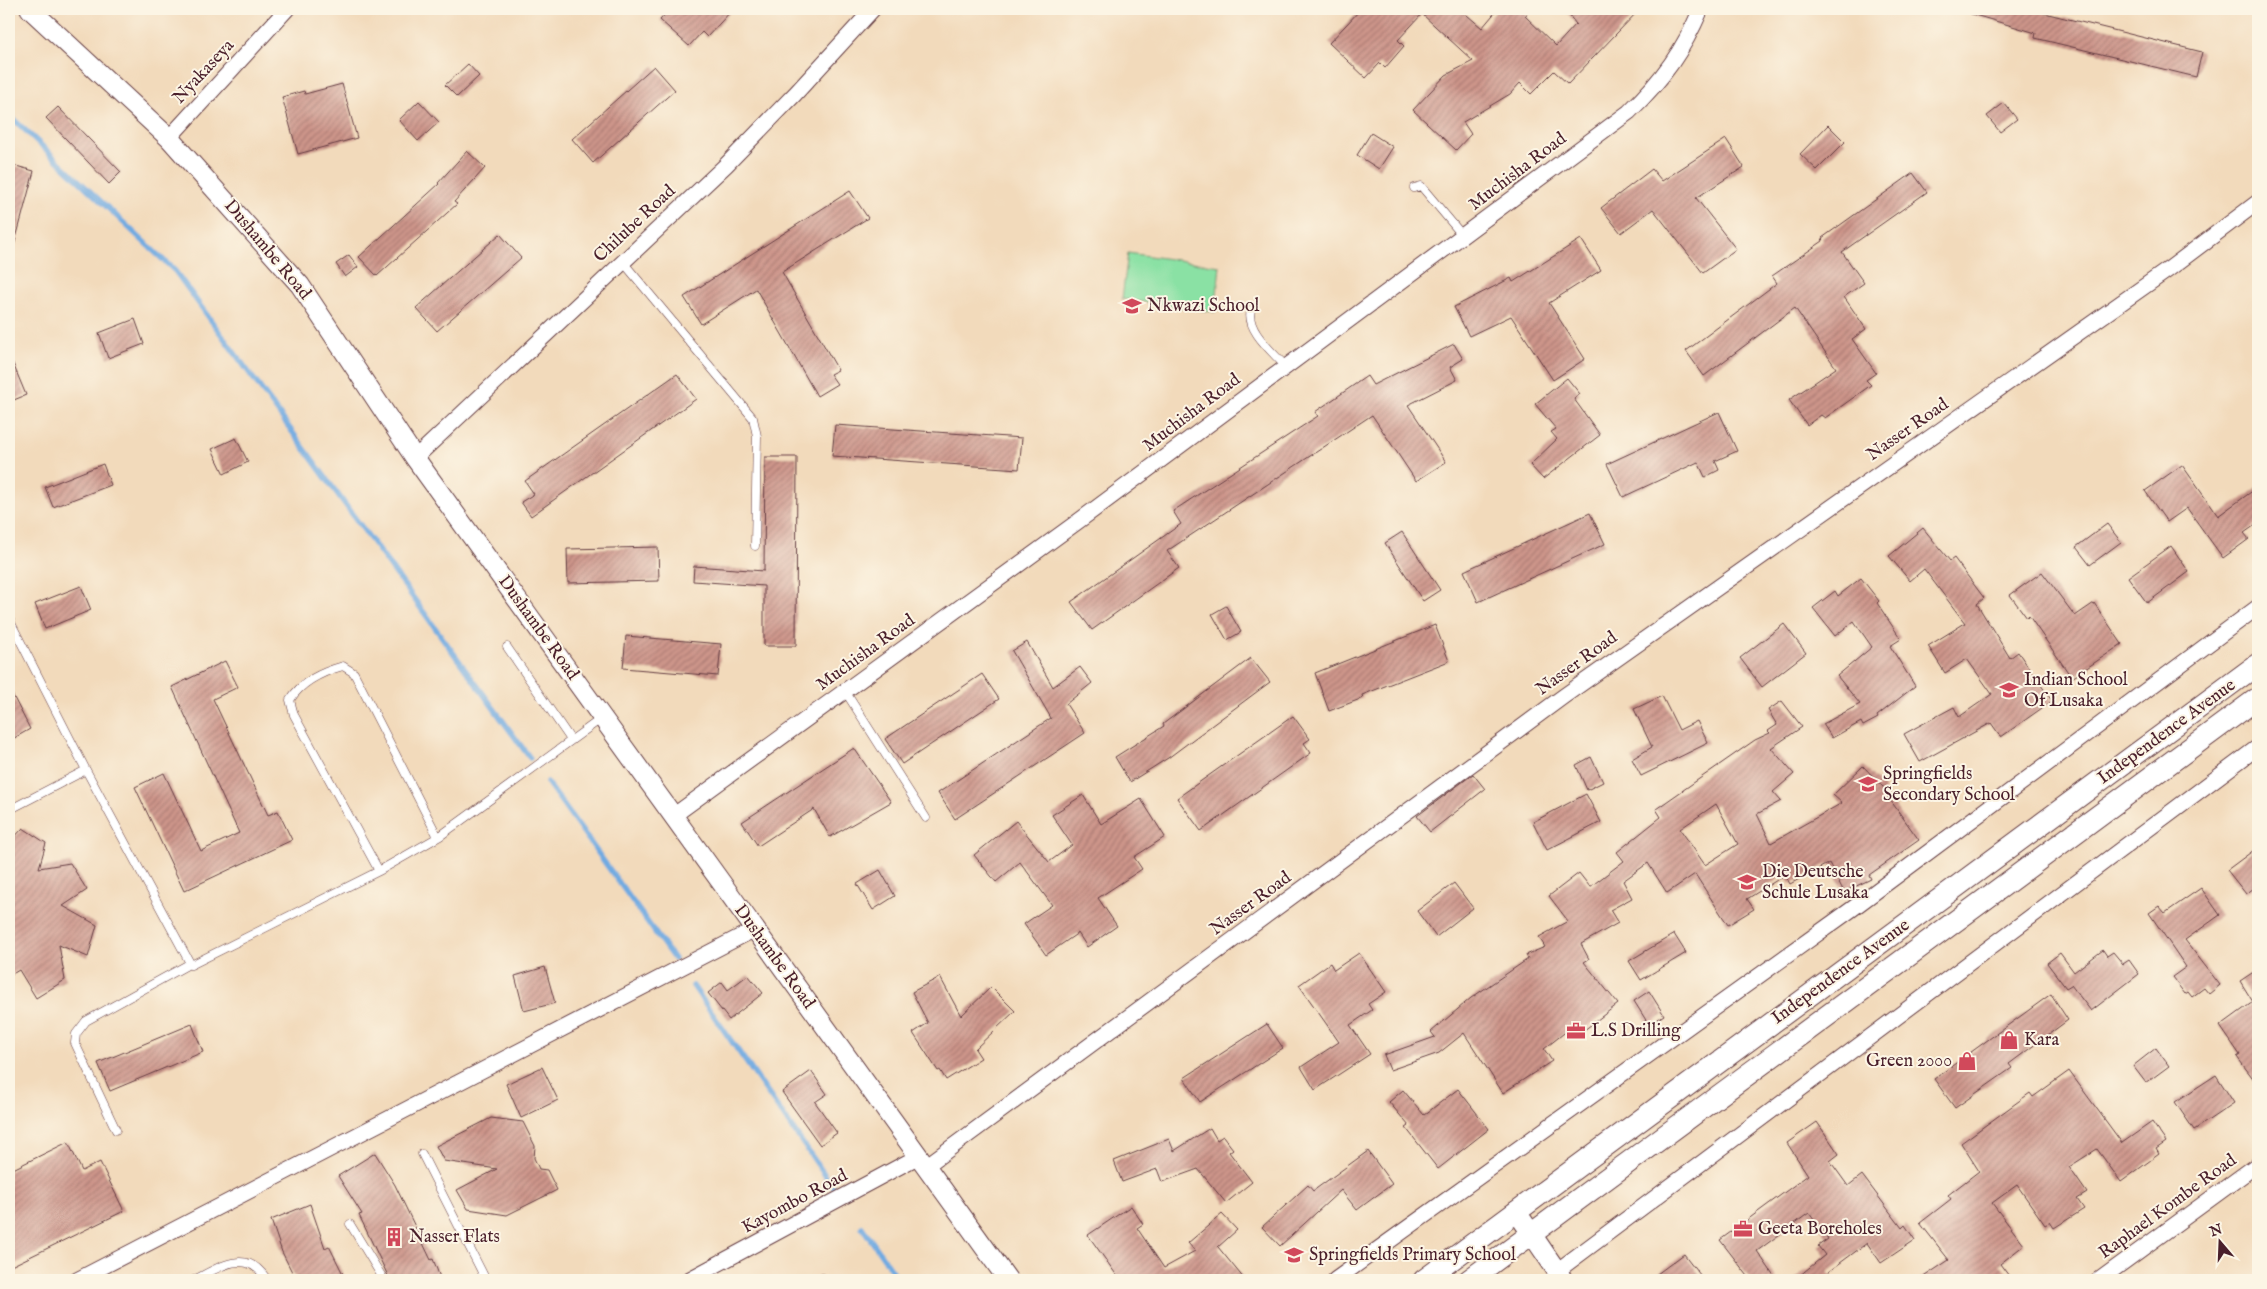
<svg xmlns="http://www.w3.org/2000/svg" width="2267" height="1289" font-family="'IM FELL English',serif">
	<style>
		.pitch { fill: #8ae1a4; stroke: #6a8068 }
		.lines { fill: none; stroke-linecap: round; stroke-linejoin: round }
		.stream { stroke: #71aae1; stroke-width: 5.5 }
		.building { fill: url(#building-hatch); fill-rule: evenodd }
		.service-casing { stroke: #633b41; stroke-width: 9 }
		.minor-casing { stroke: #633b41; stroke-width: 17 }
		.tertiary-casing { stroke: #633b41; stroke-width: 21 }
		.secondary-casing { stroke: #633b41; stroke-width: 23 }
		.service { stroke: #fff; stroke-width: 8 }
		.minor { stroke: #fff; stroke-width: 15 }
		.tertiary { stroke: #fff; stroke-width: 19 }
		.secondary { stroke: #fff; stroke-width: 21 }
		.labels { text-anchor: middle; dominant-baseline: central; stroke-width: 4; stroke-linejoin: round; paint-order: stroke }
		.street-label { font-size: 18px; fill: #4a1f2b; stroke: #fcf5e5 }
		.poi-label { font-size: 18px; fill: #4a1f2b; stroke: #fcf5e5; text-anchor: start }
	</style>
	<defs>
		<pattern id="building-hatch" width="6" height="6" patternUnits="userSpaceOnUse" patternTransform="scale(1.25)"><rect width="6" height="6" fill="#cd958a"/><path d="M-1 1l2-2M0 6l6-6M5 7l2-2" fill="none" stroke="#a87971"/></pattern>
	</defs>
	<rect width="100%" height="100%" fill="#fcf5e5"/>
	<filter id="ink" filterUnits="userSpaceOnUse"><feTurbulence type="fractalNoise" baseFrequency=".02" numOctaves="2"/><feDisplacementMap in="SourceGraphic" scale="10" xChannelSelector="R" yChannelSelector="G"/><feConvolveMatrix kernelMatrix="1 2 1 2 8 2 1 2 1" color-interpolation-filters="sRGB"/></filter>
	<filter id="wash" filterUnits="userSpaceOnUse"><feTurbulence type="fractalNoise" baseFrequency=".0096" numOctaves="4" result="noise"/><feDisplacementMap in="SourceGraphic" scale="20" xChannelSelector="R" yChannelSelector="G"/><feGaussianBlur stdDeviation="1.12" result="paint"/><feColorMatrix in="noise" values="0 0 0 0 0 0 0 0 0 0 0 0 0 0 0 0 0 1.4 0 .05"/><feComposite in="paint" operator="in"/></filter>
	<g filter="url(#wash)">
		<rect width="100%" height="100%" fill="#f2dabb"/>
		<path class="pitch" d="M1128 253 1220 266 1215 312 1122 299Z"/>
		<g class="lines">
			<path class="stream" d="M9 115 175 271 530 758
				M547 782 674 959
				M693 986 836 1191
				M862 1227 899 1280"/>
		</g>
		<g id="blocks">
			<path class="building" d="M670 9H733L707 37 702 32 689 46 660 20Z
				M1361 9H1460L1482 28 1498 9H1531L1525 16 1556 46 1576 24 1564 9H1640L1568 84 1554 71 1531 94 1520 83 1510 94 1463 122 1471 134 1456 150 1413 110 1446 75 1473 61 1422 14 1398 40 1404 46 1385 68 1380 63 1366 78 1329 43Z
				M1969 9H2028L2202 52 2196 77 2035 38 2036 33 1968 13Z
				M468 64 479 76 457 97 445 85Z
				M654 66 675 90 593 163 572 139Z
				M342 84 357 138 298 154 282 97 304 91 305 94Z
				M419 101 439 122 418 141 399 120Z
				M2004 103 2017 119 2000 132 1987 116Z
				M58 107 121 172 109 184 46 118Z
				M1828 125 1845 142 1817 170 1800 154Z
				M1371 133 1393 147 1379 169 1357 155Z
				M1726 139 1744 167 1696 198 1736 249 1703 273 1653 209 1621 233 1601 208 1652 169 1662 181Z
				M467 151 485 168 454 202 457 204 377 276 359 257 439 184 438 183Z
				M9 164 34 171 14 246H9Z
				M1913 173 1927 192 1842 252 1864 283 1844 297 1866 329 1852 339 1876 373 1866 380 1871 385 1825 418 1821 415 1807 425 1789 400 1836 368 1795 308 1704 376 1686 351 1777 283 1772 276 1823 241 1822 238Z
				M850 191 868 218 782 272 838 370 830 374 837 384 817 396 756 289 701 324 684 297Z
				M500 234 521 258 437 331 416 308Z
				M1581 239 1601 270 1549 303 1585 359 1553 380 1511 316 1469 336 1454 307 1511 278 1513 282Z
				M349 255 358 267 345 277 336 264Z
				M135 319 144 344 108 358 99 333Z
				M1454 344 1463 359 1450 367 1457 380 1408 405 1446 462 1416 481 1372 415 1167 551 1179 568 1092 630 1071 602 1181 524 1173 511 1318 416 1315 412 1367 376 1373 385Z
				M9 354 26 395 9 402Z
				M677 374 696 399 531 516 521 502 534 494 525 481Z
				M1567 378 1580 394 1574 399 1600 435 1543 479 1530 465 1557 439 1551 432 1556 429 1535 404Z
				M1719 412 1737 451 1715 461 1719 470 1705 477 1698 462 1623 497 1607 464Z
				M835 425 1022 438 1019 469 832 456Z
				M236 438 248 462 224 474 212 449Z
				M765 457H797L796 646H764V586L693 581 694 566 764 571Z
				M103 464 111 485 53 507 45 487Z
				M2182 465 2218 516 2258 487V523L2244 533 2249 539 2223 558 2187 508 2167 522 2145 491Z
				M1590 513 1605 544 1478 602 1464 571Z
				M2107 524 2121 542 2090 565 2076 547Z
				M1923 528 1950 561 1954 558 1984 598 1977 604 2010 658 2018 652 2052 701 2001 737 1991 723 1920 762 1904 734 1954 707 1959 717 1992 694 1967 659 1945 673 1928 646 1965 623 1924 569 1910 581 1889 556Z
				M1402 532 1440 590 1423 601 1385 543Z
				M2171 546 2189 572 2147 603 2128 577Z
				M658 547 659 581 568 583 567 549Z
				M2042 572 2075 616 2094 603 2122 644 2072 678 2029 616 2027 618 2010 595Z
				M1861 578 1879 601 1877 603 1901 639 1890 646 1915 686 1877 716 1878 718 1863 726 1861 722 1832 738 1823 724 1860 704 1837 676 1872 647 1854 621 1835 636 1813 608 1835 591 1838 596Z
				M81 586 91 610 45 629 35 604Z
				M1226 606 1241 632 1227 640 1212 614Z
				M1784 624 1806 653 1762 687 1740 658Z
				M1435 625 1449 661 1362 695 1363 698 1329 711 1315 673Z
				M626 636 721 644 718 676 623 668Z
				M1027 642 1053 687 1080 667 1092 683 1066 704 1085 733 955 819 938 793 1051 718 1012 651Z
				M1251 658 1270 682 1168 758 1130 782 1115 757 1164 726 1163 724Z
				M225 661 238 687 213 699 268 815 278 811 292 840 184 891 135 787 164 773 201 851 239 833 172 687Z
				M982 674 999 699 902 764 885 739Z
				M9 688 30 729 9 741Z
				M1662 696 1679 730 1697 721 1708 743 1641 776 1632 759 1652 747 1634 709Z
				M1782 701 1802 727 1771 748 1794 774 1773 792 1781 801 1757 814 1771 843 1842 803 1833 795 1863 766 1885 789 1883 790 1919 840 1869 875 1871 879 1844 892 1829 863 1790 884 1785 875 1747 899 1754 909 1728 925 1695 874 1667 893 1648 863 1623 881 1632 898 1610 910 1618 923 1581 944 1589 959 1584 962 1618 1004 1579 1034 1573 1026 1544 1049 1552 1061 1503 1093 1464 1033 1439 1053 1390 1070 1384 1055 1435 1037 1431 1032 1471 998 1528 959 1526 955 1545 947 1539 937 1568 921 1549 896 1579 873 1590 887 1624 861 1617 852 1661 817 1656 809 1755 740 1770 733 1768 731 1777 725 1768 710ZM1716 804 1738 844 1705 865 1680 829Z
				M1293 716 1310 739 1304 743 1311 753 1201 831 1177 798Z
				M854 748 891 802 830 837 814 809 758 846 742 822Z
				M1591 757 1603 782 1587 790 1576 765Z
				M1473 774 1485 789 1430 832 1417 816Z
				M1586 794 1601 822 1547 850 1533 822Z
				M1083 795 1101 824 1141 799 1165 837 1134 857 1142 869 1098 898 1117 926 1087 947 1078 933 1046 955 1024 924 1052 905 1020 862 996 882 974 855 1016 821 1049 862 1072 845 1052 815Z
				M23 828 46 843 39 868 70 863 87 890 63 906 97 925 88 957 59 945 65 980 36 998 19 970 9 976V843Z
				M2258 847V885L2246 894 2227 870Z
				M880 870 895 896 873 910 857 884Z
				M1454 883 1473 908 1436 937 1417 911Z
				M2201 888 2220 915 2185 940 2220 985 2209 994 2204 988 2192 997 2188 992 2185 994 2172 977 2186 967 2149 913 2159 906 2165 913Z
				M1674 934 1686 953 1641 980 1629 961Z
				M2103 950 2107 956 2113 952 2123 964 2129 960 2139 974 2091 1011 2071 985 2066 988 2047 963 2060 953 2074 972Z
				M1359 953 1386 992 1368 1004 1372 1010 1350 1025 1370 1054 1315 1090 1301 1067 1339 1042 1299 985 1330 963 1334 970Z
				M545 967 555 1003 524 1011 515 976Z
				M2258 969V1085L2237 1057 2240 1055 2220 1026 2253 1002 2240 981Z
				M748 975 763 993 729 1020 708 993 722 982 728 990Z
				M940 977 961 1016 991 987 1015 1011 975 1049 981 1058 946 1080 940 1070 938 1071 913 1033 928 1023 912 992Z
				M1649 991 1664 1015 1649 1025 1634 1001Z
				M2051 994 2068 1020 2009 1064 2012 1068 1955 1108 1934 1079Z
				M192 1024 203 1052 110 1091 98 1063Z
				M1267 1024 1283 1048 1200 1102 1184 1078Z
				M2156 1048 2169 1066 2146 1083 2133 1066Z
				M542 1067 558 1100 521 1118 506 1084Z
				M811 1071 827 1094 815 1102 837 1133 820 1145 782 1092Z
				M2069 1071 2122 1143 2152 1122 2166 1142 2156 1149 2159 1154 2121 1182 2097 1149 2069 1167 2087 1193 2077 1199 2084 1209 2054 1228 2050 1222 2045 1225 2017 1185 1992 1203 2024 1245 2000 1264 2012 1280H1919L1949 1260 1920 1223 1951 1199 1948 1195 1979 1171 1961 1143 2030 1093 2033 1097Z
				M2216 1075 2234 1103 2194 1130 2175 1102Z
				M1458 1089 1489 1129 1438 1169 1406 1128 1409 1126 1389 1102 1403 1090 1424 1115Z
				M491 1118 523 1122 535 1146 534 1158 539 1169 547 1170 557 1190 507 1215 468 1209 457 1190 497 1169 444 1161 436 1146Z
				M1817 1122 1839 1154 1830 1161 1848 1186 1862 1175 1902 1228 1905 1225 1915 1240 1881 1263 1867 1243 1828 1272 1835 1280H1794L1825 1255 1818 1246 1828 1239 1809 1213 1757 1251 1777 1280H1751L1720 1240 1808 1175 1787 1143Z
				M1210 1128 1217 1140 1223 1136 1233 1149 1229 1152 1252 1182 1226 1203 1198 1169 1162 1182 1157 1169 1122 1182 1114 1161 1169 1139 1174 1151Z
				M68 1142 82 1171 100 1162 124 1211 9 1267V1171Z
				M1368 1151 1392 1184 1357 1210 1341 1190 1280 1246 1262 1227 1308 1185 1313 1191Z
				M375 1153 395 1185 431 1260 433 1259 441 1280H390L359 1215 362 1214 338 1176Z
				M310 1204 325 1248 329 1246 346 1280H296L282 1252 271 1220Z
				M1131 1206 1143 1224 1137 1228 1164 1268 1195 1251 1188 1243 1222 1214 1237 1230 1218 1247 1245 1280H1120L1088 1235Z
				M1684 1254 1704 1280H1649Z"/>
		</g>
	</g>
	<g filter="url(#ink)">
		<use href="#blocks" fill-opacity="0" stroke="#633b41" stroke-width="1"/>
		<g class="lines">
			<g class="service-casing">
				<path id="service" d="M1414 188 1421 186 1463 236
					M623 262 753 418 757 436 755 546
					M1251 310C1245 330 1274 353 1286 367
					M9 619 86 770 191 965 379 871 440 836 602 718
					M507 647 571 740
					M845 691 926 818
					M9 810 86 770
					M379 871 294 715 290 700C302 681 322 672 343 666L354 673 438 837
					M116 1130 75 1043 76 1034 86 1021 189 964
					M422 1154 486 1280
					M350 1224 384 1280
					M194 1280C220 1267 247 1247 267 1280
					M812 1280 823 1278 830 1280"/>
			</g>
			<g class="minor-casing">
				<path id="minor" d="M169 138 287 9
					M415 458 726 165 795 94 873 9
					M673 816 1080 520 1629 112C1663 79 1683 51 1701 9
					M926 1166 1564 696 2169 269 2258 202
					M1557 1271 2258 747
					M77 1280 753 930
					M688 1280 919 1156
					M1335 1280 1852 909 2258 607
					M2099 1280 2258 1164"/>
			</g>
			<g class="tertiary-casing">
				<path id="tertiary" d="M30 9 169 138 300 285 415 458 1008 1280
					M1516 1211 1563 1280"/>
			</g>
			<g class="secondary-casing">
				<path id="secondary" d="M1424 1280 2258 664
					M1469 1280 2258 698"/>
			</g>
			<use href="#service" class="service"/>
			<use href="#minor" class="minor"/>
			<use href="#tertiary" class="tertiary"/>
			<use href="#secondary" class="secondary"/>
		</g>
	</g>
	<defs>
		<g id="school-bare" transform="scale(1.5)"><path d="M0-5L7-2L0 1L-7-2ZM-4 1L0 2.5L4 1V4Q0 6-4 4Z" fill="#d1495b" stroke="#fcf5e5" stroke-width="2.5" paint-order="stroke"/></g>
		<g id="office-bare" transform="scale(1.5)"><path d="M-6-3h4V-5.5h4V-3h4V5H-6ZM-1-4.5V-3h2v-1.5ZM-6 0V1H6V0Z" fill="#d1495b" stroke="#fcf5e5" stroke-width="2.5" paint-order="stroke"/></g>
		<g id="shop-bare" transform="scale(1.5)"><path d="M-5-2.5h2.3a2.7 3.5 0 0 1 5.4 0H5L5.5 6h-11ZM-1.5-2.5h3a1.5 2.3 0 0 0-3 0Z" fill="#d1495b" stroke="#fcf5e5" stroke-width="2.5" paint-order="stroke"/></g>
		<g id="building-bare" transform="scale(1.5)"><path d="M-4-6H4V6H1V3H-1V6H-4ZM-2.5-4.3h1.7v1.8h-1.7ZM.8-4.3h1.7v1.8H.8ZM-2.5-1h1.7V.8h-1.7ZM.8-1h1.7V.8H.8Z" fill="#d1495b" stroke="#fcf5e5" stroke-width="2.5" paint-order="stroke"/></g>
	</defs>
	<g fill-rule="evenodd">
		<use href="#school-bare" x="1132" y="306"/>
		<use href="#school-bare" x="2009" y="690"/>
		<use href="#school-bare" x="1868" y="784"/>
		<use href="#school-bare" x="1747" y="882"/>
		<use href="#office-bare" x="1576" y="1031"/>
		<use href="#shop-bare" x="2009" y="1040"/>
		<use href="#shop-bare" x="1967" y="1061"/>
		<use href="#office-bare" x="1743" y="1229"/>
		<use href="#building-bare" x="394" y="1237"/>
		<use href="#school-bare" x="1294" y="1255"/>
	</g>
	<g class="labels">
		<g class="street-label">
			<text transform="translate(204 72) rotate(-47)">Nyakaseya</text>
			<text transform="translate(1518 172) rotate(-37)">Muchisha Road</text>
			<text transform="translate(635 224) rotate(-43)">Chilube Road</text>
			<text transform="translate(267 250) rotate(50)">Dushambe Road</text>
			<text transform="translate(1192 413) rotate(-37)">Muchisha Road</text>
			<text transform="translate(1908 430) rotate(-35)">Nasser Road</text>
			<text transform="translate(538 628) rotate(54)">Dushambe Road</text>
			<text transform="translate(866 653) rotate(-36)">Muchisha Road</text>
			<text transform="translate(1577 664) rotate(-36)">Nasser Road</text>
			<text transform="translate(2167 732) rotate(-36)">Independence Avenue</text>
			<text transform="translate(1251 904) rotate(-36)">Nasser Road</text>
			<text transform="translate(774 957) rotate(54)">Dushambe Road</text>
			<text transform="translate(1841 972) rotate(-36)">Independence Avenue</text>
			<text transform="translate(795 1202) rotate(-28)">Kayombo Road</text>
			<text transform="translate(2168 1207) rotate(-36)">Raphael Kombe Road</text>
		</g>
		<g class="poi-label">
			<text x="1147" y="306">Nkwazi School</text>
			<text x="2024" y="680">Indian School<tspan x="2024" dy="21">Of Lusaka</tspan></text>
			<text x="1883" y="774">Springfields<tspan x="1883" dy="21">Secondary School</tspan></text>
			<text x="1762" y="872">Die Deutsche<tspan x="1762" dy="21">Schule Lusaka</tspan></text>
			<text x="1591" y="1031">L.S Drilling</text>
			<text x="2024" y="1040">Kara</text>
			<text x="1952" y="1061" text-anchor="end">Green 2000</text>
			<text x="1758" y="1229">Geeta Boreholes</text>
			<text x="409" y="1237">Nasser Flats</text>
			<text x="1309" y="1255">Springfields Primary School</text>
		</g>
	</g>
	<rect width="2267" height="1289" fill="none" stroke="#fcf5e5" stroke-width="30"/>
	<g transform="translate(2220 1242) rotate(341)" stroke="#fcf5e5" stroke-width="4" paint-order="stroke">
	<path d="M0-4L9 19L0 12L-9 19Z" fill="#4a1f2b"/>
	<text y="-8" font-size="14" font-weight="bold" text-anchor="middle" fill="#4a1f2b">N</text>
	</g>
</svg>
